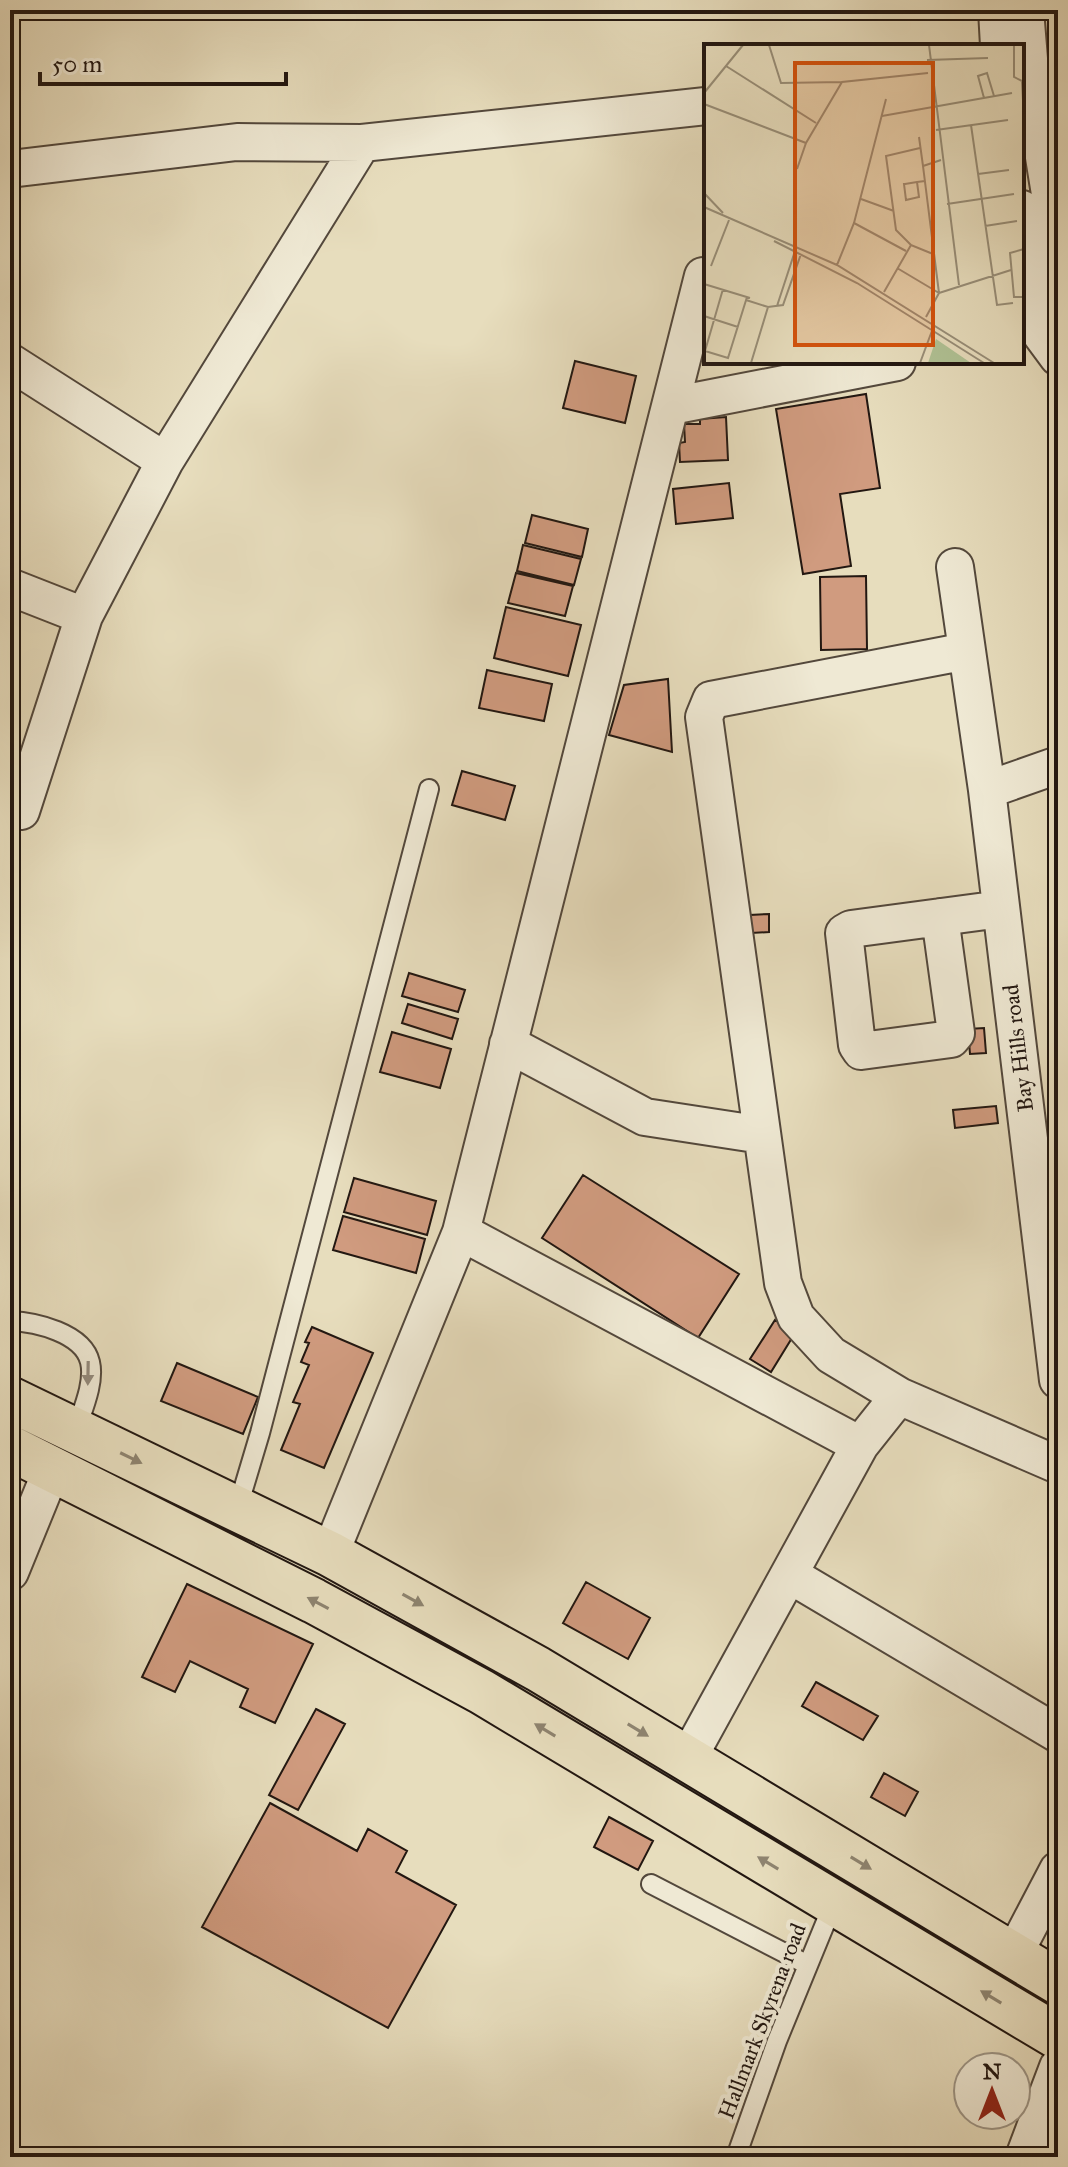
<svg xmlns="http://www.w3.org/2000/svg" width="1068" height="2167" font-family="'IM FELL Great Primer',serif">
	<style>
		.building { fill: #d09b7f; stroke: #221711; stroke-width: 2 }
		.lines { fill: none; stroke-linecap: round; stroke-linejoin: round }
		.service-casing { stroke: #53483c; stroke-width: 22 }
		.minor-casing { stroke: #53483c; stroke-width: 40 }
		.primary-casing { stroke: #221711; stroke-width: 48 }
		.service { stroke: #efe9d4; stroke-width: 18 }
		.minor { stroke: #efe9d4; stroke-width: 36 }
		.primary { stroke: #e7ddbd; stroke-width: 44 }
		.oneway { fill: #938a7c }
		.oneway2 { fill: #8e8470 }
		.labels { text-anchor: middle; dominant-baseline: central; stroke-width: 8; stroke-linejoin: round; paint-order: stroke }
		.street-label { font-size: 22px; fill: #221711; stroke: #efe9d4 }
		.inset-road { fill: none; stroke: #988e78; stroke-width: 2 }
		.view { fill: #d4520c; fill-opacity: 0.15; stroke: #d4520c; stroke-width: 4 }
		.inset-edge { fill: none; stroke: #221711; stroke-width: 4 }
	</style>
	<rect width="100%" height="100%" fill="#e7ddbd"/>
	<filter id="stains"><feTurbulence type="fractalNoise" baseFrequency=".0025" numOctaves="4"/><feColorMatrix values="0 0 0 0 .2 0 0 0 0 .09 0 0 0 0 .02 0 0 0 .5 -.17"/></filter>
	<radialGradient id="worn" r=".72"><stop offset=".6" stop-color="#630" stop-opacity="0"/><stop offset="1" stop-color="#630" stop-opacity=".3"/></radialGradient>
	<path class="building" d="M575 361 636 376 625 423 563 408Z
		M866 394 880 488 840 494 851 566 803 574 776 409Z
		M726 417 728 460 680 462 679 443 685 442 684 424H700V419Z
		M729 483 733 518 676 524 673 489Z
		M532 515 588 529 582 557 525 543Z
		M523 545 581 559 574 585 517 571Z
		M516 573 573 586 565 616 508 603Z
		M866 576 867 649 821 650 820 577Z
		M506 607 581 625 568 676 494 658Z
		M487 670 552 684 544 721 479 708Z
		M668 679 672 752 609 735 624 685Z
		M462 771 515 786 505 820 452 805Z
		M769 914V932L751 933 750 915Z
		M409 973 465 990 458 1012 402 996Z
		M408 1004 458 1019 452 1039 402 1023Z
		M984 1028 986 1053 970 1054 968 1029Z
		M392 1032 451 1049 440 1088 380 1072Z
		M996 1106 998 1123 955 1128 953 1110Z
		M583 1175 739 1274 698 1338 542 1238Z
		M354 1178 436 1201 427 1235 344 1212Z
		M343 1216 425 1239 416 1273 333 1250Z
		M775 1320 795 1333 771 1372 750 1359Z
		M312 1327 373 1353 324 1468 281 1450 300 1404 293 1402 309 1365 301 1362 309 1343 305 1342Z
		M177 1363 258 1397 243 1434 161 1401Z
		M586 1582 650 1618 628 1659 563 1623Z
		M187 1584 313 1644 275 1723 240 1707 248 1689 190 1661 175 1692 142 1677Z
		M816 1682 878 1716 863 1740 802 1706Z
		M316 1709 345 1724 298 1810 269 1795Z
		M884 1773 918 1792 905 1816 871 1797Z
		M270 1803 357 1851 368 1829 407 1851 396 1872 456 1905 388 2028 202 1927Z
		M609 1817 653 1841 638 1870 594 1847Z"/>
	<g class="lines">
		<g class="service-casing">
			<path id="service" d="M10 1321C36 1322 83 1333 90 1362 95 1383 82 1411 76 1430
				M237 1510 260 1433 429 789
				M651 1884 808 1965
				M736 2157 777 2041 834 1902"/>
		</g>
		<g class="minor-casing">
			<path id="minor" d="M997 10 999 46
				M1025 10 1030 71 1058 243
				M10 169 237 142 362 143
				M1022 209 1041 334 1058 357
				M10 362 165 461
				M671 406 897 362
				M955 567 987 790
				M10 587 84 616
				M1058 765 987 790 1058 1380
				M21 811 84 616 165 461 362 143 706 106
				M940 917 956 1033 951 1039 861 1051 857 1045 844 933 851 929 1001 909
				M508 1044 645 1117 762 1135
				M461 1232 860 1445
				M899 1396 831 1355 796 1317 783 1283 704 717 711 700 967 651
				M330 1554 461 1232 703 276
				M10 1572 52 1469
				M790 1575 1058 1734
				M687 1760 860 1445 899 1396 1058 1465
				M1014 1954 1058 1870
				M1024 2157 1058 2067"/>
		</g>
		<g class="primary-casing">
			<path id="primary" d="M10 1399 330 1554 538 1669 1058 1982
				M10 1448 314 1601 482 1692 1058 2037"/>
		</g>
		<use href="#service" class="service"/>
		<use href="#minor" class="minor"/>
		<use href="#primary" class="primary"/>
	</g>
	<defs><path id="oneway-solid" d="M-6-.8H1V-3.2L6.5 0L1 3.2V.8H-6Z" transform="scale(2)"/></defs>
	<use class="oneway" href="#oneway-solid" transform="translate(88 1373) rotate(91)"/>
	<g class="oneway2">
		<use href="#oneway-solid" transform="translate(131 1458) rotate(26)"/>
		<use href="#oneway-solid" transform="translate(413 1600) rotate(29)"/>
		<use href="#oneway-solid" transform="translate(318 1603) rotate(-152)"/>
		<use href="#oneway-solid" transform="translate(545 1730) rotate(-149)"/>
		<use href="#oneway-solid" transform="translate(638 1730) rotate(31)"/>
		<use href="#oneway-solid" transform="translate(768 1863) rotate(-149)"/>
		<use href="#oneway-solid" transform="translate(861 1863) rotate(31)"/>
		<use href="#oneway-solid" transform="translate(991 1997) rotate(-149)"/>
	</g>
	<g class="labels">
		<g class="street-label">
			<text transform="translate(1018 1048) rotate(-97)">Bay Hills road</text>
			<text transform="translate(762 2021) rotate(-69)">Hallmark Skyrena road</text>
		</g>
	</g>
	<g transform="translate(704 44)">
		<rect width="320" height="320" fill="#e7ddbd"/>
		<path d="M232 295 267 319H224Z" fill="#b0c295"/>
		<path class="inset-road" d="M65 1 77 39 138 38M225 1 255 241M310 2V33L320 38M223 16 284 14M22 22 112 79M318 38 320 75M0 49 39 1M280 54 274 32 283 29 290 52M0 60 102 99M178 72 308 49M267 81 293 261 309 259M232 86 304 76M215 93 219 122M93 125 102 99 138 38 224 29M274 130 305 126M213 138 215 153 202 156 200 140H201L213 138 221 137M0 149 19 169M157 155 190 167M243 160 310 150M0 163 133 221 290 319M150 179 202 207M281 182 313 177M70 197 153 239 280 319M207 201 192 186 182 112 216 104M320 205 306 209 310 253H320M133 221 150 179 182 55M7 222 25 176M193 224 235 249M0 240 46 254M180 248 207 201 229 210M235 249 307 226M42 256 64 263 79 261 97 210M73 262 91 207M0 272 34 283M222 273 235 249 219 122 237 116M1 307 24 314 43 253M1 307 19 245M47 319 64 263M216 319 229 284"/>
		<path class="view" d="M91 19H229V301H91Z"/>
		<rect width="320" height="320" class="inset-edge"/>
	</g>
	<rect width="1068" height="2167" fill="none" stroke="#e7ddbd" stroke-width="40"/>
	<rect x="12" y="12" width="1044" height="2143" fill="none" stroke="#221711" stroke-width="4"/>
	<rect x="20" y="20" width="1028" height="2127" fill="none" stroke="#221711" stroke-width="2"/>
	<g transform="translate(992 2091)"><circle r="38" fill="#efe9d4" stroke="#9d9586" stroke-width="2"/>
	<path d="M0-6L14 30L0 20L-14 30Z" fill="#8f2418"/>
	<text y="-12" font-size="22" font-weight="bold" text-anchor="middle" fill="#221711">N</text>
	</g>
	<path d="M40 72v12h246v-12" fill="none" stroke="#221711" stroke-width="4"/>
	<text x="52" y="72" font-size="24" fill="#221711" stroke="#efe9d4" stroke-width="6" paint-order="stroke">50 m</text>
	<rect width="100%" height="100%" filter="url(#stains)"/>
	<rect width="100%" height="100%" fill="url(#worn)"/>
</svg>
